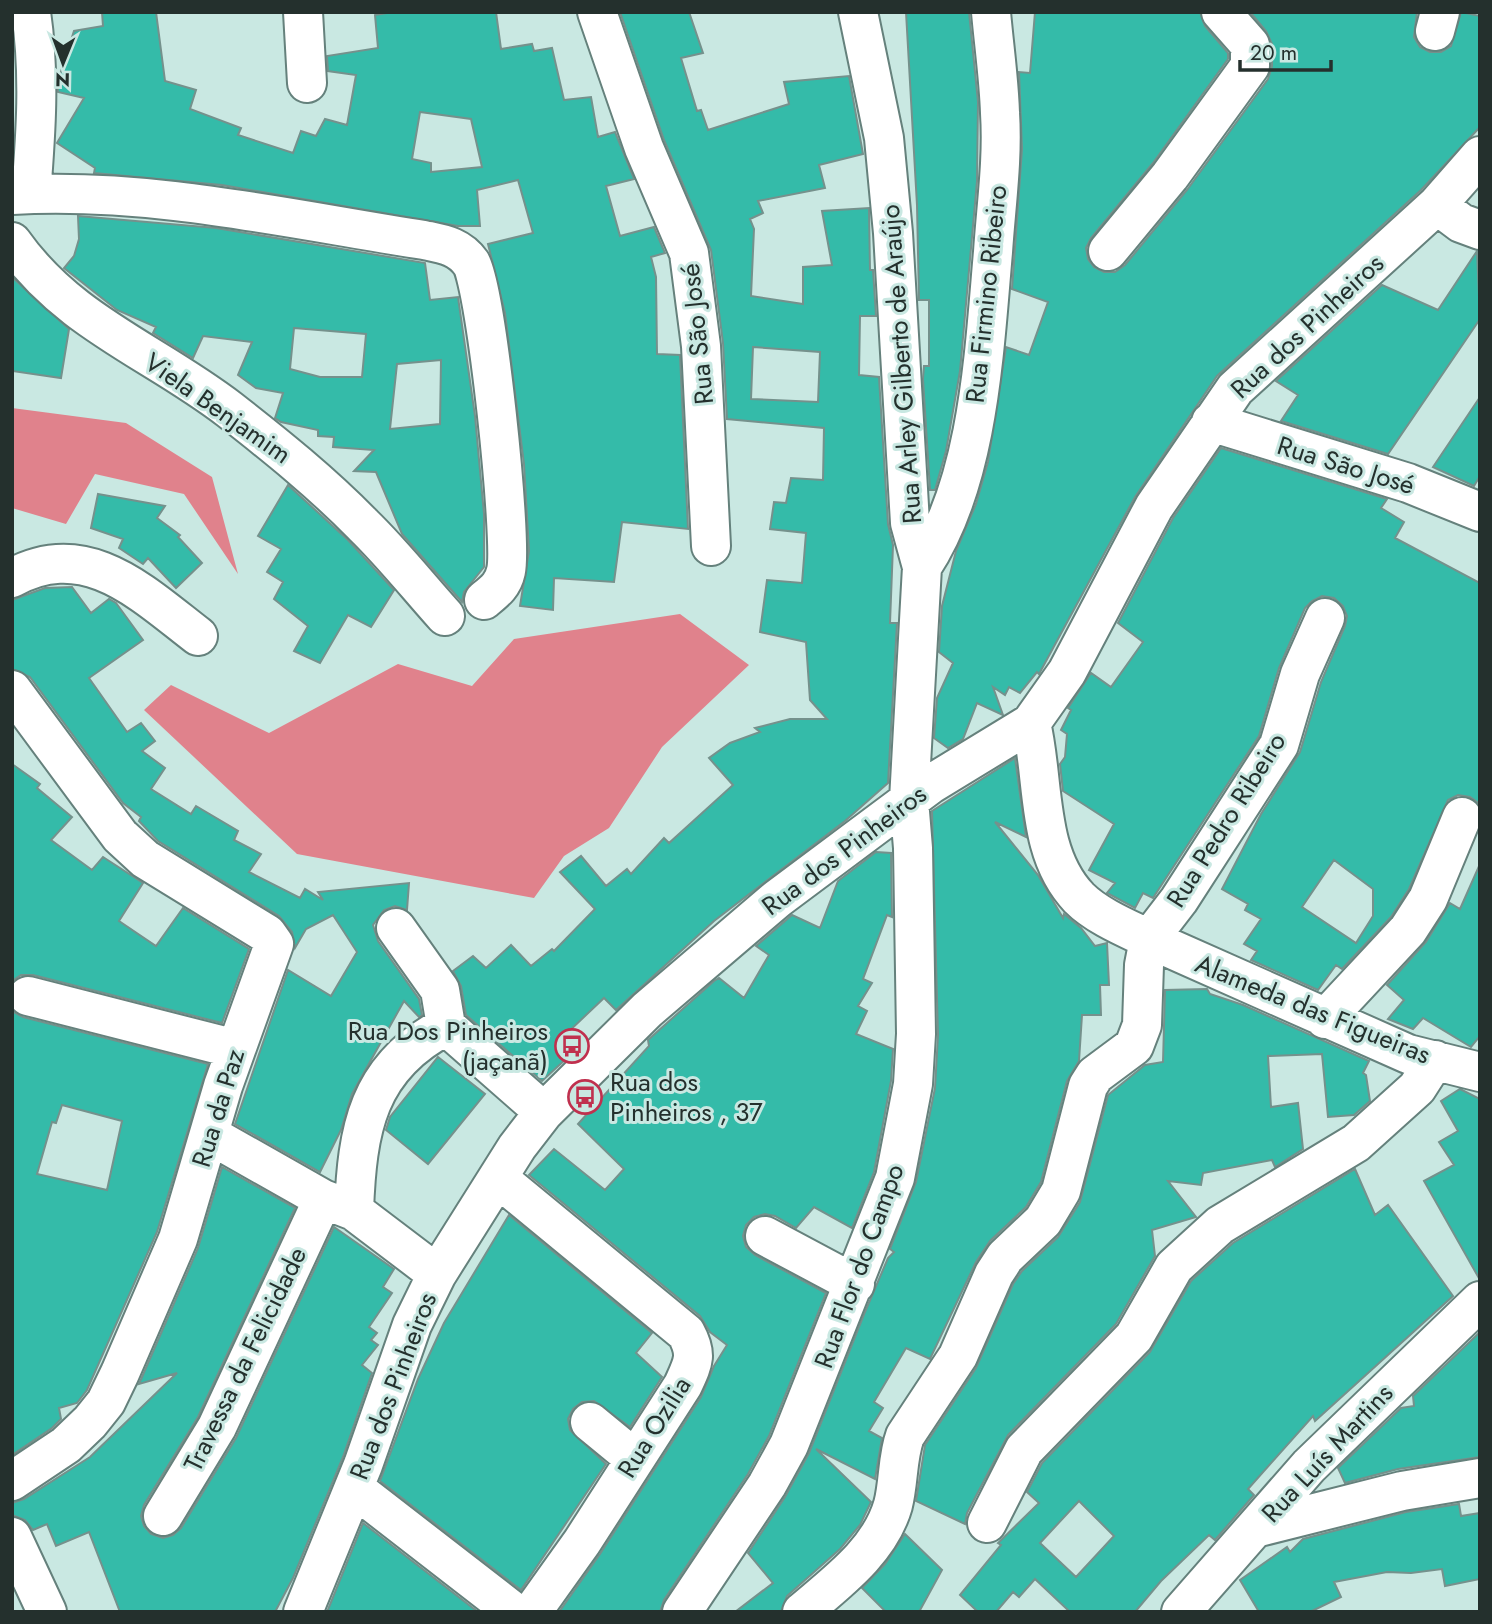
<svg xmlns="http://www.w3.org/2000/svg" width="1492" height="1624" font-family="Jost,sans-serif">
	<style>
		.forest { fill: #e0828c }
		.building { fill: #34bba9; stroke: #75918c; stroke-width: 2; fill-rule: evenodd }
		.lines { fill: none; stroke-linecap: round; stroke-linejoin: round }
		.minor-casing { stroke: #65817c; stroke-width: 42 }
		.minor { stroke: #fff; stroke-width: 38 }
		.labels { text-anchor: middle; dominant-baseline: central; stroke-width: 6; stroke-linejoin: round; paint-order: stroke }
		.street-label { font-size: 26px; fill: #24302d; stroke: #c9e8e2 }
		.poi-label { font-size: 26px; fill: #24302d; stroke: #c9e8e2; text-anchor: end }
	</style>
	<rect width="100%" height="100%" fill="#c9e8e2"/>
	<path class="forest" d="M12 408 126 423 212 477 238 574 184 494 95 474 66 524 12 508Z
		M680 614 749 665 662 747 609 828 564 856 534 898 297 854 144 710 171 685 269 733 398 664 472 686 514 639Z"/>
	<path class="building" d="M102 12H156L165 81 196 90 190 109 241 128 238 135 293 153 301 131 316 136 325 119 347 125 356 75 328 71 327 56 378 48 375 15 393 12H496L501 49 532 44 534 51 552 48 564 100 591 97 598 137 615 132 634 179 606 186 620 236 654 227 665 253 651 257 656 277 657 354 680 355 688 529 622 522 614 582 554 578 553 610 520 606 529 551 524 464 505 313 488 244 533 233 518 180 477 190 480 226H458L222 185 94 173 95 168 57 143 84 98 58 92V81L74 31 103 26ZM420 112 471 119 482 167 431 172V163L412 159Z
		M620 12H689L703 53 681 58 697 111 701 110 708 130 789 104 784 82 849 76 863 154 819 165 825 188 758 201 763 213 750 219 754 229 751 296 803 304V267L832 265 822 211 869 208 870 270H873L876 316H860L859 375 879 377 888 524 893 545 890 623H897L888 783 845 821 714 921 616 1010 604 998 565 1035 578 1048 542 1081 466 1015 461 986 453 971 473 956 486 968 511 945 531 966 552 949 554 951 595 909 560 872 581 856 606 886 627 869 631 874 664 838 669 843 733 785 709 758 730 743 760 732 755 728 790 719H827L810 700 806 642 760 632 767 580 802 583 806 533 770 529 774 502 786 503 791 478 823 480 824 428 727 419 723 343 711 250 664 140ZM753 347 820 352 818 402 751 399Z
		M906 12H969L978 102 977 181 960 371 946 451 935 490H930L923 379 924 366H929V300H919L917 205Z
		M1035 12H1200L1205 26 1228 53V59L1153 163 1091 238 1086 248 1088 259 1094 267 1104 272H1115L1125 265 1187 190 1268 79 1272 66V44L1266 31 1250 12H1417L1414 37 1420 47 1430 52H1441L1451 46 1461 12 1480 16V127L1421 190 1217 376 1135 497 1039 674 1037 672 1020 693 1009 687 1005 695 993 687 1003 715 977 703 963 739 948 748 934 738 937 698 953 663 939 652 942 606 956 551 976 504 988 462 1006 347 1029 355 1048 302 1012 289 1022 149 1019 72 1030 73Z
		M78 216 216 228 425 263 430 300 458 297 475 416 484 514V567L464 592 462 602 402 534 376 472 354 471 374 450 333 447 334 437 318 436V430L281 422 275 418 283 393 256 388 238 375 252 342 203 336 193 358 153 333 156 327 117 310 64 268 74 256 79 239ZM294 328 366 334 362 377H320L290 369ZM441 360 440 424 390 429 397 364Z
		M1477 251 1480 319 1388 454 1281 421 1298 395 1276 381 1382 285 1438 310Z
		M12 277 69 329 61 378 12 371Z
		M1480 397V476L1474 486 1433 467Z
		M1221 448 1387 499 1381 508 1404 522 1395 538 1480 583V804L1470 797 1458 795 1448 800 1409 889 1391 917 1342 969 1336 965 1318 990 1251 960 1257 951 1244 944 1261 919 1245 910 1248 904 1222 889 1261 814 1300 752 1321 682 1345 626 1347 616 1343 606 1334 598 1322 596 1312 601 1305 608 1279 668 1259 736 1153 898 1143 893 1135 908 1107 893 1115 883 1089 870 1114 824 1063 791 1060 764 1065 757 1067 734 1061 730 1071 710 1068 708 1091 673 1111 687 1143 642 1118 623 1173 518ZM1334 860 1373 889V916L1356 943 1302 907Z
		M288 485 348 540 394 590 371 627 348 615 320 663 294 651 308 626 274 599 283 582 267 572 281 549 258 536Z
		M98 494 165 506 157 518 180 535 178 537 202 563 176 588 148 558 143 564 119 548 123 539 91 528Z
		M72 587 91 613 109 599 116 603 143 640 89 678 127 732 141 723 155 741 142 751 165 768 151 789 191 814 196 806 238 831 234 840 261 854 249 872 300 898 305 889 323 900 318 892 409 883 407 910 395 906 384 910 373 925 378 941 419 999 422 1015 419 1017 404 1001 352 1094 341 1130 320 1172 235 1124 288 970 331 996 357 952 333 915 306 929 295 948 292 932 279 916 158 841 139 821 141 817 123 803 30 677 12 669V600L45 588Z
		M1015 758 1026 837 995 822 1038 875 1063 918 1064 914 1081 928 1095 946 1107 943 1109 985H1100L1101 1015H1082L1079 1061 1067 1081 1041 1182 1026 1207 990 1241 976 1262 930 1359 906 1348 874 1402 883 1408 869 1431 882 1438 875 1479 816 1449 871 1502 860 1525 840 1549 787 1596 781 1612H735L773 1583 748 1553 785 1497 809 1453 865 1312 888 1258 894 1252 890 1249 916 1182 935 1088 938 1035 932 811Z
		M12 764 40 784 37 788 72 817 51 840 92 870 103 857 143 883 119 921 156 946 183 908 249 949 222 1023 33 975H21L12 981Z
		M876 852 891 853 892 917 887 915 863 979 872 983 858 1006 867 1011 856 1034 893 1049 891 1081 874 1172 852 1228 814 1207 796 1228 775 1216 765 1214 754 1217 746 1225 743 1236 746 1247 755 1255 826 1293 769 1436 748 1474 664 1600 660 1612H559L600 1554 701 1397 714 1366 727 1345 710 1332 700 1316 529 1175 554 1149 605 1190 624 1169 578 1124 649 1046 648 1040 714 981 719 978 744 998 769 955 756 946 792 915 820 928 838 881Z
		M1480 864V1036L1471 1047 1423 1018 1413 1029 1388 1019 1404 1000 1387 985 1426 942 1450 903 1460 909Z
		M1207 989 1210 994 1243 1005 1369 1061 1363 1073 1366 1075 1370 1101 1354 1115 1328 1117 1322 1054 1268 1056 1271 1107 1298 1103 1303 1149 1275 1167 1272 1160 1203 1173 1201 1185 1168 1181 1196 1217 1152 1230 1155 1256 1116 1324 1008 1435 967 1513 965 1524 916 1501 925 1445 976 1368 1013 1284 1022 1271 1058 1237 1080 1202 1108 1095 1145 1065 1163 1062 1165 990Z
		M12 1011 23 1017 208 1064 157 1232 87 1390 77 1403 59 1408 61 1419 52 1428 12 1455ZM62 1105 122 1121 107 1190 37 1174 52 1122 56 1123Z
		M438 1057 485 1094 428 1164 386 1130 390 1117Z
		M1460 1089 1480 1099V1280L1424 1181 1454 1165 1439 1142 1458 1131 1441 1101Z
		M222 1167 295 1208 198 1417 144 1505 141 1516 144 1526 151 1534 163 1538 173 1535 181 1528 236 1438 334 1227 394 1269 383 1287 392 1293 369 1327 377 1333 371 1340 378 1345 362 1365 372 1373 343 1457 293 1578 275 1612H120L89 1532 56 1546 47 1524 33 1530 25 1520 12 1515V1503L24 1499 90 1457 177 1373 139 1384 198 1248Z
		M1355 1169 1375 1215 1388 1205 1453 1296 1315 1421 1313 1416 1248 1489 1254 1495 1215 1540 1209 1535 1161 1581 1135 1612H1070L1035 1579 1019 1597 1013 1592 996 1612H978L960 1595 1001 1545 998 1543 1039 1503 1027 1492 1042 1463 1150 1352 1191 1281 1233 1243ZM1079 1501 1114 1536 1076 1577 1040 1543Z
		M509 1215 652 1333 636 1353 662 1377 630 1427 594 1401 582 1402 573 1409 568 1419 570 1430 606 1464 521 1590 380 1481 418 1379 444 1323Z
		M1480 1332V1457L1398 1469 1345 1483 1338 1468 1401 1408 1414 1406 1413 1396Z
		M1459 1504 1461 1516 1480 1513V1579L1445 1586 1442 1569 1411 1573 1387 1572 1334 1582 1341 1597 1310 1612H1259L1240 1580 1287 1547 1290 1552 1303 1539 1406 1512Z
		M363 1523 478 1612H327Z
		M905 1534 942 1570 919 1612H886L862 1588 885 1564Z"/>
	<g class="lines">
		<g class="minor-casing">
			<path id="minor" d="M31 12C40 74 36 132 31 194
				M303 12 307 83
				M597 12 644 148 689 253 701 346 711 546
				M1435 31 1440 12
				M12 195C151 187 288 219 424 240 443 244 459 246 471 263 486 285 513 540 506 571 503 585 495 591 484 600
				M1437 205 1461 223 1480 230
				M12 242C69 323 155 352 230 410 276 446 322 483 363 525 392 553 418 586 445 616
				M1108 251 1170 176 1250 66V45L1221 12
				M1211 422 1408 483 1480 512
				M922 567C979 481 984 353 993 252 996 206 1003 160 1000 113 999 80 994 46 991 12
				M12 578C86 537 142 593 198 636
				M12 690 120 836 145 859 267 934 274 944 223 1086 178 1239 120 1373 106 1402 90 1422 66 1445 12 1481
				M1031 723C1045 780 1035 852 1079 898 1097 916 1126 928 1149 939L1408 1054 1480 1072
				M396 928 440 990 446 1026
				M28 996 236 1049
				M1325 1019 1408 930 1428 899 1462 817
				M210 1135 323 1199 354 1211 437 1274
				M499 1179 686 1333C698 1355 693 1363 683 1385L582 1542 532 1612
				M354 1211C357 1130 367 1067 446 1026L544 1112
				M765 1236 855 1284
				M590 1422 635 1459
				M354 1488 514 1612
				M163 1516 217 1427 323 1199
				M987 1523 1024 1450 1134 1337 1174 1267 1220 1225 1356 1143 1417 1088 1435 1060
				M1255 1528 1402 1491 1480 1478
				M12 1537 47 1612
				M303 1612 363 1465 412 1325 437 1274 517 1147 544 1112 647 1010 777 899 931 784 1031 723 1067 672 1154 507 1235 389 1437 205 1480 156
				M682 1612 767 1485 789 1445 895 1178 913 1084 916 1034 913 848 909 800 922 567 910 523 893 233 884 138 858 12
				M802 1612C837 1582 880 1551 893 1505 899 1482 897 1458 905 1436L958 1356 994 1274 1005 1257 1043 1221 1061 1191 1088 1086 1095 1075 1134 1046 1142 1025 1144 965 1149 939 1179 900 1279 745 1300 674 1325 618
				M1181 1612 1309 1466 1480 1301"/>
		</g>
		<use href="#minor" class="minor"/>
	</g>
	<defs>
		<g id="bus-ring" transform="scale(1.75)"><circle r="9.5" fill="#c9e8e2" stroke="#c0304e" stroke-width="1.5"/><path d="M-5-6H5V4H4V6H2V4H-2V6H-4V4H-5ZM-3.5-4V0h7V-4ZM-3.5 1.2v1.5H-2V1.2ZM2 1.2v1.5H3.5V1.2Z" fill="#c0304e"/></g>
	</defs>
	<g fill-rule="evenodd">
		<use href="#bus-ring" x="572" y="1046"/>
		<use href="#bus-ring" x="585" y="1097"/>
	</g>
	<g class="labels">
		<g class="street-label">
			<text transform="translate(986 294) rotate(-84)">Rua Firmino Ribeiro</text>
			<text transform="translate(1307 326) rotate(-43)">Rua dos Pinheiros</text>
			<text transform="translate(697 334) rotate(-96)">Rua São José</text>
			<text transform="translate(901 364) rotate(-94)">Rua Arley Gilberto de Araújo</text>
			<text transform="translate(218 408) rotate(35)">Viela Benjamim</text>
			<text transform="translate(1346 465) rotate(17)">Rua São José</text>
			<text transform="translate(1226 820) rotate(-58)">Rua Pedro Ribeiro</text>
			<text transform="translate(844 850) rotate(-37)">Rua dos Pinheiros</text>
			<text transform="translate(1313 1009) rotate(22)">Alameda das Figueiras</text>
			<text transform="translate(218 1108) rotate(-73)">Rua da Paz</text>
			<text transform="translate(859 1266) rotate(-70)">Rua Flor do Campo</text>
			<text transform="translate(245 1359) rotate(-64)">Travessa da Felicidade</text>
			<text transform="translate(393 1386) rotate(-69)">Rua dos Pinheiros</text>
			<text transform="translate(654 1427) rotate(-58)">Rua Ozilia</text>
			<text transform="translate(1327 1453) rotate(-47)">Rua Luís Martins</text>
		</g>
		<g class="poi-label">
			<text x="548" y="1031">Rua Dos Pinheiros<tspan x="548" dy="30">(jaçanã)</tspan></text>
			<text x="610" y="1082" text-anchor="start">Rua dos<tspan x="610" dy="30">Pinheiros , 37</tspan></text>
		</g>
	</g>
	<rect width="1492" height="1624" fill="none" stroke="#24302d" stroke-width="28"/>
	<g transform="translate(63 63) rotate(181)" stroke="#c9e8e2" stroke-width="5" paint-order="stroke">
	<path d="M0-5L12 26L0 18L-12 26Z" fill="#24302d"/>
	<text y="-10" font-size="19" font-weight="bold" text-anchor="middle" fill="#24302d">N</text>
	</g>
	<path d="M1240 60v10h91v-10" fill="none" stroke="#24302d" stroke-width="3.5"/>
	<text x="1250" y="60" font-size="21" fill="#24302d" stroke="#c9e8e2" stroke-width="5" paint-order="stroke">20 m</text>
</svg>
